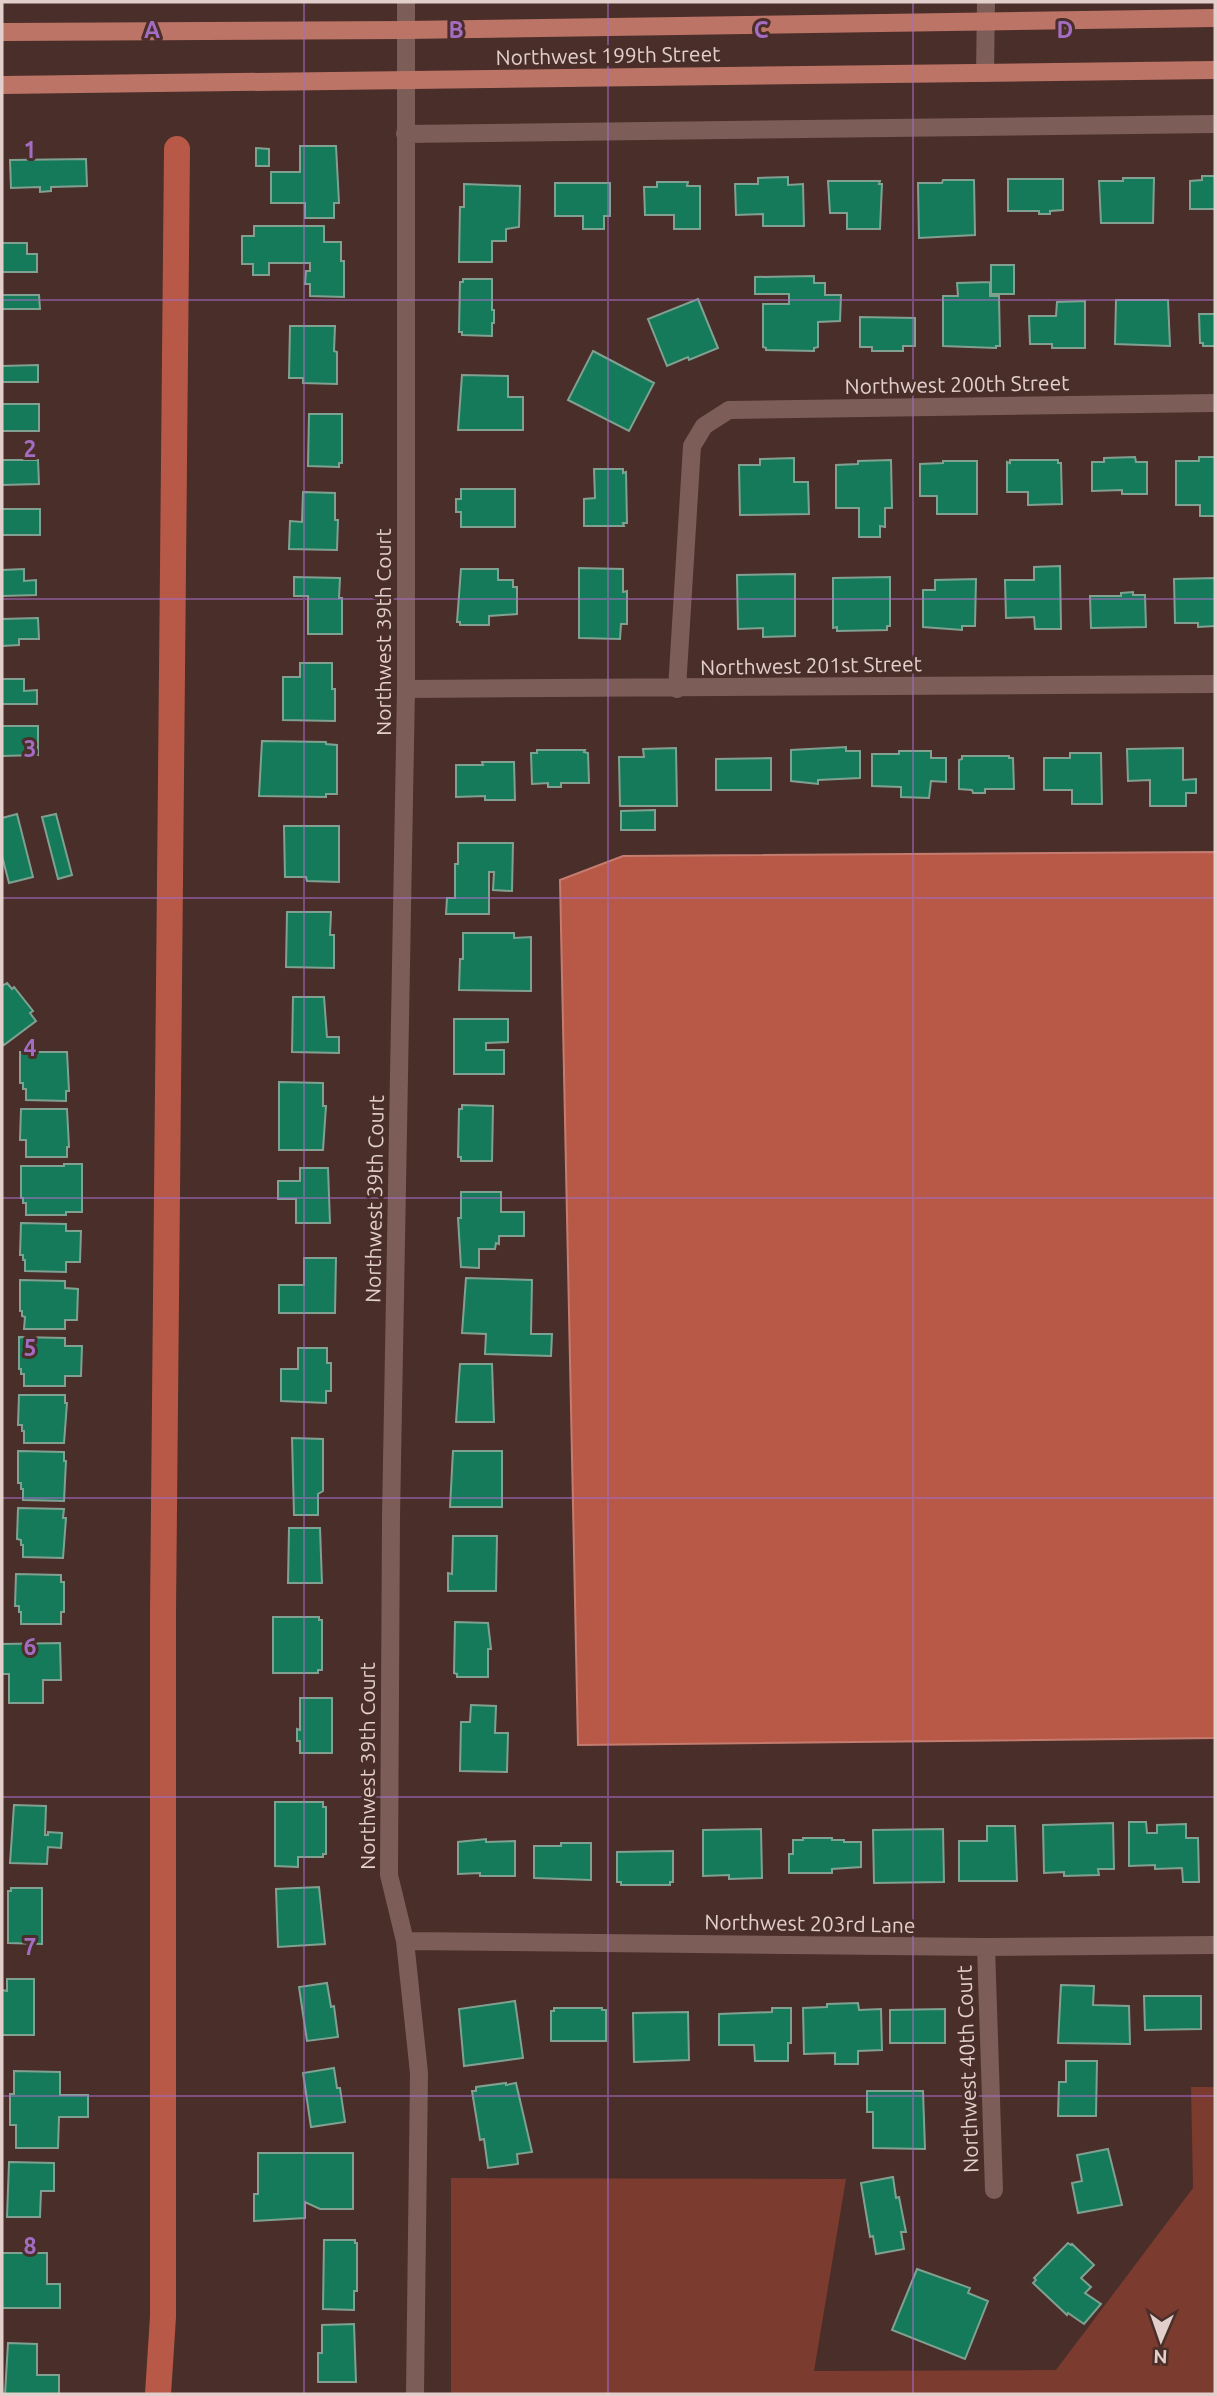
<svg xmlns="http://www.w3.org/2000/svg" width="1217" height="2396" font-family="Ubuntu,sans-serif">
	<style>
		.green { fill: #7b3b2f }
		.water { fill: #b85947; stroke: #c57c6f; stroke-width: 2 }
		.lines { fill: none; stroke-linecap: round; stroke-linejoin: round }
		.canal { stroke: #b85947; stroke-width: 26 }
		.building { fill: #157a59; stroke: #80a192; stroke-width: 2 }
		.minor { stroke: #7c5d57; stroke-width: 18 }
		.primary { stroke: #bc7467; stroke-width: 18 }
		.grid { fill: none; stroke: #a46dc4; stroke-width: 2; stroke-opacity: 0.55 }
		.labels { text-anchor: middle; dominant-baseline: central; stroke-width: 6; stroke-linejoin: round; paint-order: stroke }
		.street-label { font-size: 21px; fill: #e2cfcb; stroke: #4a2e29 }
		.grid-label { font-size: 23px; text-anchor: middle; font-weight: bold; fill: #a46dc4; stroke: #4a2e29; stroke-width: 6; stroke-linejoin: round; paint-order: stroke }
	</style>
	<rect width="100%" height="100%" fill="#4a2e29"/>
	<path class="green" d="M1191 2087H1215V2394H451V2178L846 2179 814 2371 1056 2370 1193 2188Z"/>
	<path class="water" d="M1215 852V1738L578 1745 560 880 623 856Z"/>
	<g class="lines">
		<path class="canal" d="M158 2394 163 2317V1612L177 149"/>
	</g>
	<path class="building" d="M300 146H336L339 203H334V218H305V203H271V172H300Z
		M256 148 269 149V166H256Z
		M86 159 87 186 51 187V191L40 192V187L11 188 10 160Z
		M1202 176H1215V209H1190V181L1202 180Z
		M788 177V185L803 184 804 226H763V214L736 215 735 184H758V178Z
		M1123 178H1154L1153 223H1101L1099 181H1123Z
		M1008 179H1063V210L1050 211V214H1039V211H1008Z
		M943 180H974L975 235 919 238 918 183H942Z
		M828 181H880L879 184H882L880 229H847V213H830Z
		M657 182H688L687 186H700V229H674V215H645L644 187H657Z
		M555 183H610V216H604V229H583V216H555Z
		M464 184 520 186 519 227 506 229V241H492V262H459L460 207H464Z
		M254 226H324V242H341V261H344V297L310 296V284H305L306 271H310V263H269V275H253V264H242V236H254Z
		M2 243H27V254H37V272H2Z
		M991 265H1014V294H991Z
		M814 276V283H825V295H841L840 321 818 322V347L814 348V351L766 350V348L763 347V304H789V294H755V277Z
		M463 279H492V310H494V323H492V336L462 335V332H459L460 282H463Z
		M990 282V296H999L1000 346H996V348L943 346V296H958L957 283Z
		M2 295H39L40 309H2Z
		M698 299 718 348 689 360 688 357 667 366 648 319Z
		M1116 300H1168L1170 346 1115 344Z
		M1085 301V348H1052V344H1030L1029 316H1056L1057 302Z
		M1199 314H1215V346H1203V343H1200Z
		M860 317 915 318V346H903V351H872V347H860Z
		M290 326H335L334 351 337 352V384L303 383V378H289Z
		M593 351 654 383 629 431 568 400Z
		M38 365V382H2V366Z
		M462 375 508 376V397H523V430H458Z
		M2 404H39V431H2Z
		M309 414H342V463H339V467L308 466Z
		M1135 457 1136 462H1147V494H1122V490L1092 491V462H1104V458Z
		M1199 457H1215V516H1200V505H1176V461H1199Z
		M794 458V482H808L809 514 740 515 739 465H760V459Z
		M2 460H38L39 484 2 485Z
		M891 460 892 508H885V527L880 526V537H859V508H836V465L858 464V461Z
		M1010 460H1058V463H1061L1062 504 1028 505V492H1007V462L1010 463Z
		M943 461H977V514H937V496H920V464L943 463Z
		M594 469H623V473L626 472 627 523H623L624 526H584V499L595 498Z
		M461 489H515V527H461V512H456V499H461Z
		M303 492 335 493V520H338L337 550 289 549 290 521 302 522Z
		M2 509H40V535H2Z
		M1060 566 1061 629H1035L1034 617 1006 618 1005 580H1034V567Z
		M579 568 623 569V592L627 591V624H621L620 639 579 638Z
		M24 569V581L36 580V595L2 596V570Z
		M461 569H498V580H513V587H517V614L489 616V625H460V622H457Z
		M795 574V636L763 637V628L738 629 737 575Z
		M294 577 340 578 339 598H342V634H308V596H294Z
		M890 577V626H887V630L837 631V627L833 628V578Z
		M1215 578V626L1198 627V623H1175L1174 579Z
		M976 579 975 626H962V630L923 627V590H935V580Z
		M1133 592V595H1145L1146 627 1091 628 1090 596H1121V593Z
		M38 618 39 639H19V645L2 646V619Z
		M300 663H332V689H335V721L283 720V677H300Z
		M2 679H24V691L37 690V704H2Z
		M2 726H38V755L2 756Z
		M262 741 326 742V744L337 745V794H326V797L259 796Z
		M846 747V751H860V778L818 780V784L791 781V750Z
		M676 748 677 806H620L619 757H644L643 749Z
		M1183 748V780L1196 779V793H1186V806H1150V780L1128 781 1127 749Z
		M537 750H585L584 752 588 753 589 783H561V787H548V783L532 784 531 753H537Z
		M899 751H931V758H946V782L931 781 929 798 901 797V787L872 786V754H899Z
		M1070 753H1101L1102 804H1072V790H1044V758H1070Z
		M962 756H1009V758H1013L1014 789H985V793H973L972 790 959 789V760L962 759Z
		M771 758V790H716V759Z
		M482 762H514L515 800H485V796L456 797V765H483Z
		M655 810V830H621V811Z
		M17 814 33 877 9 883 2 856V818Z
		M56 814 72 875 58 879 42 817Z
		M284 826H339V882L307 881 306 877H285Z
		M458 843H513L512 891 493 890 494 872H489V914H446L447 898H455V864H458Z
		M287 912H331L330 935H334V968L286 967Z
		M463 933H514V938L531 937V991L459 990 460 959H463Z
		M7 983 12 989 14 987 33 1011 30 1013 36 1021 4 1045 2 1042V986Z
		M293 997H324L327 1037H339V1053L292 1052Z
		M454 1019H508V1042L486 1043V1050H504V1074H454Z
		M20 1052H67L69 1091H66V1101L26 1100V1089H23V1083H20Z
		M279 1082 323 1083V1106H326L323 1150H279Z
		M462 1105 493 1106 492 1161H461V1157H458L459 1109H462Z
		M21 1109H67L69 1147H67V1157H26V1140H20Z
		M64 1164H82V1212H66V1215H26V1203H23V1198H21V1166H64Z
		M300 1168H328L330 1223H296V1199H278V1181H300Z
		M461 1192H501V1212H524V1236H499V1244L496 1243 495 1249H479V1268L461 1267 458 1218H461Z
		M21 1223 66 1224V1231H81L80 1262H66V1272L25 1271V1260H23V1255H20Z
		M304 1258H336L335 1313H279V1285H304Z
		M466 1278 532 1280 531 1334H552L551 1356 485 1354 486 1334 462 1333Z
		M20 1280 65 1281V1288L78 1289 77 1320H65V1329H24L25 1317 22 1316V1311H20Z
		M19 1337 65 1338V1346H82L81 1376H65V1386H24V1374H21V1369H19Z
		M298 1348H327V1363H331V1391H326V1403L281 1401V1369H298Z
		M460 1364H492L494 1422H456Z
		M19 1395H65V1403H67L64 1443H24V1431H22V1425H18Z
		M292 1438 323 1439V1491L318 1494V1515H294Z
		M18 1451 64 1452V1461H66L64 1501 23 1500V1489H21V1483H18Z
		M453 1451H502V1507H450Z
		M18 1508 64 1509 63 1518H66L63 1558 23 1557V1545H21V1540L17 1539Z
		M289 1528H320L322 1583H288Z
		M453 1536H497L496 1591H448V1573L452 1574Z
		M16 1574 61 1575V1582H64V1612H61V1624H21V1612H19V1606H15Z
		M273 1617H319V1620H322V1670H318V1673H273Z
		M455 1622 488 1623 491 1649H488V1677H457V1674L454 1673Z
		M60 1643 61 1680H43V1703H9V1674H2V1644Z
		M300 1698H332V1753H300V1741H297V1729L300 1730Z
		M471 1705 496 1706 495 1733H508L507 1772 460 1771 461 1722H470Z
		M275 1802H323V1807H326V1854H323V1857H298V1867L275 1866Z
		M14 1805 46 1806 45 1835H48V1832L62 1833 61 1848 48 1847 47 1864 10 1863Z
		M1129 1822H1146L1147 1833H1157V1825L1186 1824V1838H1198L1199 1882H1183L1182 1868 1155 1869V1865L1129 1866Z
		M1113 1823 1114 1869H1098L1099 1875 1064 1876V1872L1044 1873 1043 1825Z
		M987 1826H1015L1017 1881H959V1841H987Z
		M761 1829 762 1878 729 1879V1875L703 1876V1830Z
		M943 1829 944 1882 874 1883 873 1830Z
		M803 1838H832V1840H844V1842H861V1867L832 1869V1873H789V1854H793V1840H803Z
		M486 1839V1842L515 1841V1876H480V1873L458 1874V1842Z
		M561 1843H591V1880L534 1878V1846H561Z
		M673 1851V1882H670V1885H621V1882H617V1852Z
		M319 1887 325 1944 278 1947 276 1889Z
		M11 1888H42V1944L8 1943V1891H11Z
		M7 1979H34V2035H2V1990L7 1991Z
		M327 1983 331 2007 334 2006 338 2037 307 2041 299 1987Z
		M1061 1985 1094 1986 1093 2005 1129 2006 1130 2044 1058 2043Z
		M1144 1996H1201V2029L1145 2030Z
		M515 2001 523 2058 464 2066 459 2009Z
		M858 2003 859 2010 881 2009 882 2050 858 2051V2064H835V2053L804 2054 803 2008 827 2007V2004Z
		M554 2008H602V2010H606V2041H551V2011H554Z
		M772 2008H791V2043H788V2061H755L754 2045H719V2014L772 2012Z
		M945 2009V2043H890V2010Z
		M688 2012 689 2060 634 2062 633 2013Z
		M1066 2061H1097L1096 2116H1058L1059 2082H1066Z
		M334 2068 337 2088H340L345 2122 311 2127 303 2073Z
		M14 2071 60 2072V2095H88V2117H59L58 2148H16V2125H10V2094H14Z
		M506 2083V2085L516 2083 532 2152 517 2154 518 2164 488 2168 484 2139 480 2140 472 2091H476V2087Z
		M867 2091H923L925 2149 873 2148V2112H867Z
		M1108 2149 1122 2205 1078 2213 1072 2183 1082 2181 1077 2155Z
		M258 2153H353V2209H320L305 2202V2218L254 2221V2194H258Z
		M9 2162 54 2163V2191H41L40 2217H7Z
		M893 2177 896 2198 899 2197 906 2232H901L904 2249 876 2254 873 2236 870 2237 861 2183Z
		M324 2240H355V2243H357V2291H354V2310L323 2309Z
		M1068 2243 1071 2245 1072 2244 1094 2265 1081 2278 1091 2287 1085 2293 1101 2304 1084 2324 1068 2313 1067 2315 1033 2283 1036 2280 1034 2278Z
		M2 2253H47V2284H60V2308H2Z
		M917 2269 970 2288 968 2293 988 2301 965 2359 892 2330Z
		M354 2324 356 2382H318V2353H322V2325Z
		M8 2343 37 2344V2375H59V2394H5Z"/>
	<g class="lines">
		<path class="minor" d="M406 2V689L391 1517 389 1875 405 1941 419 2073 415 2394
			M985 73 986 2
			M405 134 1215 124
			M406 689 1215 684
			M677 689 692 446 704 426 729 410 1215 403
			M405 1941 986 1947 1215 1945
			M986 1947 994 2190"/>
		<path class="primary" d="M2 32 406 30 1215 18
			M2 85 1215 70"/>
	</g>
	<path class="grid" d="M304 2V2394M608 2V2394M913 2V2394M2 300H1215M2 599H1215M2 898H1215M2 1198H1215M2 1498H1215M2 1797H1215M2 2096H1215"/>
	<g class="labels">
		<g class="street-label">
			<text transform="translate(608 55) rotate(-1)">Northwest 199th Street</text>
			<text transform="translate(957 384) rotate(-1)">Northwest 200th Street</text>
			<text transform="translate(383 632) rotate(-90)">Northwest 39th Court</text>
			<text transform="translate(811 665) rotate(-1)">Northwest 201st Street</text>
			<text transform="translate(374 1199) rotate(-89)">Northwest 39th Court</text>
			<text transform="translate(367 1766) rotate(-90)">Northwest 39th Court</text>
			<text transform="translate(810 1923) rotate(1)">Northwest 203rd Lane</text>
			<text transform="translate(967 2069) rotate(-92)">Northwest 40th Court</text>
		</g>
	</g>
	<g class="grid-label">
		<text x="152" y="38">A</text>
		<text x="456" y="38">B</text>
		<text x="761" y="38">C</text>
		<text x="1065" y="38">D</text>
		<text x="30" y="158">1</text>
		<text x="30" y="457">2</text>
		<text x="30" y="757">3</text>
		<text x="30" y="1056">4</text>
		<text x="30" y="1356">5</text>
		<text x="30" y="1655">6</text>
		<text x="30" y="1955">7</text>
		<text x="30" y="2254">8</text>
	</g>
	<rect width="1217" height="2396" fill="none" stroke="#e2cfcb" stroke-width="7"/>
	<g transform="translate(1161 2340) rotate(182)" stroke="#4a2e29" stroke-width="5" paint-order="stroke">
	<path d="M0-5L12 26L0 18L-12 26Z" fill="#e2cfcb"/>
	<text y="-10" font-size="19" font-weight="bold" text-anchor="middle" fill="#e2cfcb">N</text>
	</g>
</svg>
